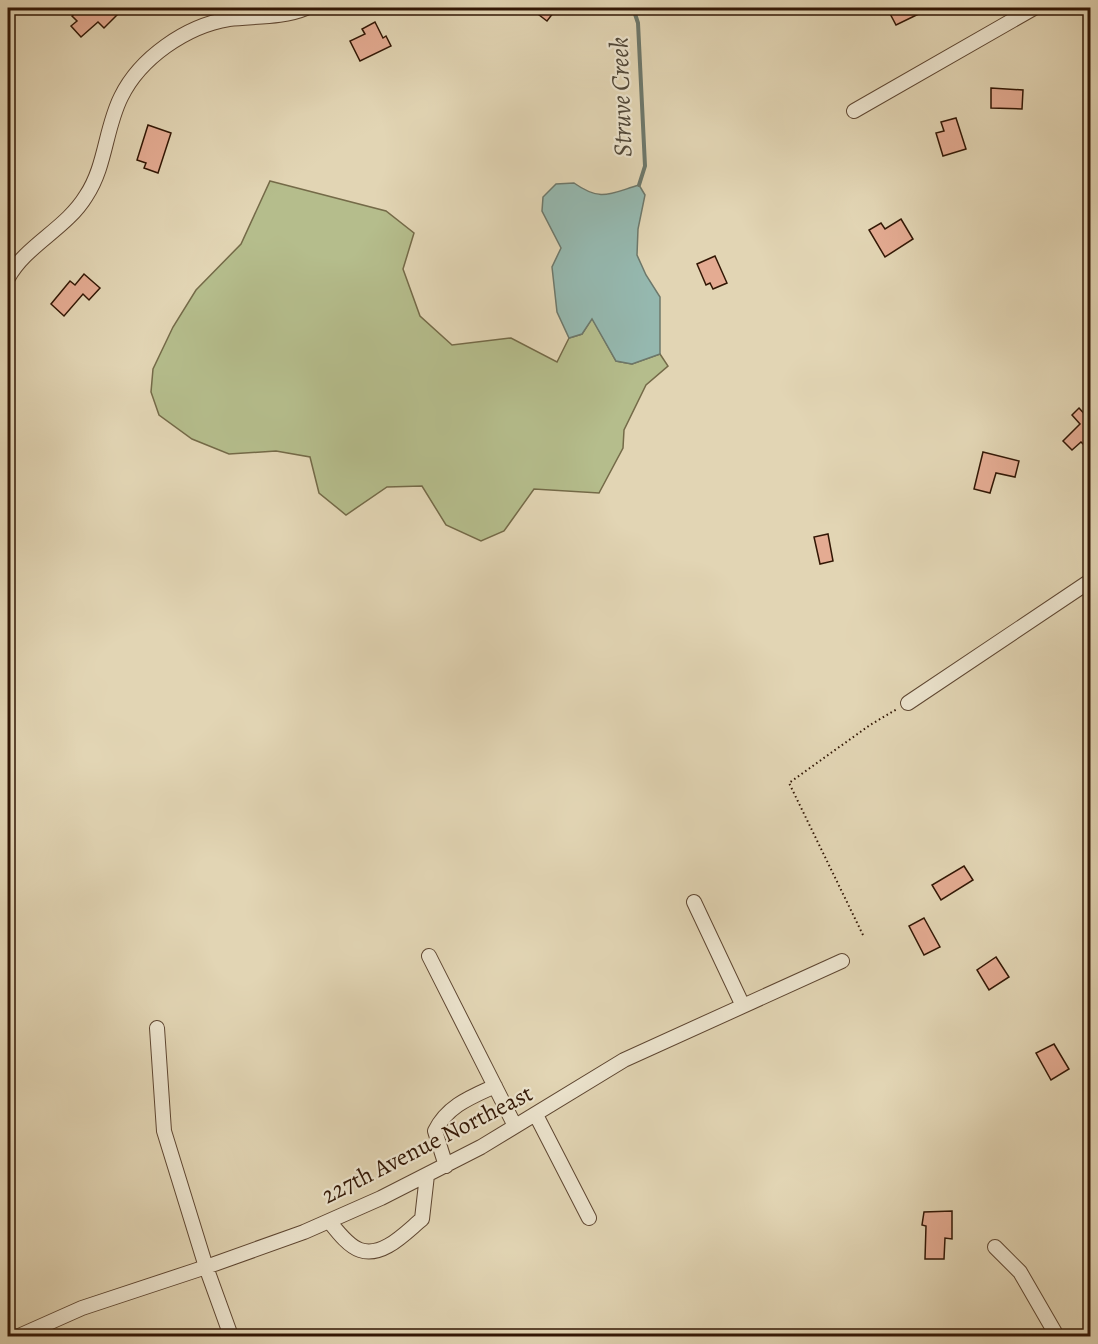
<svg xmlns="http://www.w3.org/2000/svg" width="1098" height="1344" font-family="Alegreya,serif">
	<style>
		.green { fill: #b5bd8c; stroke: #746a48; stroke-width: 1.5 }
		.water { fill: #95b8af; stroke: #6d786b; stroke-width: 1.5 }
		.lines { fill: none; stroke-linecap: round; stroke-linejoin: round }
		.stream { stroke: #6d786b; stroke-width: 4 }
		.building { fill: #e4ab92; stroke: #321705; stroke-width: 1.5 }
		.minor-casing { stroke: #5e4631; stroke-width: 16 }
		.path { stroke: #321705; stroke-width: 2; stroke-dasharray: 1.5 3; stroke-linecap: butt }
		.minor { stroke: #ece4ce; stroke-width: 14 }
		.labels { text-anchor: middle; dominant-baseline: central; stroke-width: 4.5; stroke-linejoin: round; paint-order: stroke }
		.street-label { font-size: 24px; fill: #321705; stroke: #ece4ce }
		.water-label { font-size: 26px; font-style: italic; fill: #504738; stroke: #ece4ce }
	</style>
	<rect width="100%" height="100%" fill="#e2d5b4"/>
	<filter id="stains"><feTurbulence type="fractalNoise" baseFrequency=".00333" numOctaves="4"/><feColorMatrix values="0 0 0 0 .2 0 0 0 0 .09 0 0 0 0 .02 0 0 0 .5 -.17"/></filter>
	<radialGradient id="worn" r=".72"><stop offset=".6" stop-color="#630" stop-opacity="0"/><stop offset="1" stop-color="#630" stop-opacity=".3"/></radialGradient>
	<path class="green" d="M270 181 386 211 414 233 403 269 420 316 452 345 511 338 557 362 569 338 582 334 592 318 616 361 632 364 660 354 668 366 646 385 624 430 623 448 599 493 534 489 504 531 481 541 446 525 422 486 387 487 346 515 319 493 310 457 276 451 229 454 192 439 159 415 151 392 153 369 173 327 196 290 241 244Z"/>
	<path class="water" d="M574 183C601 202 609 194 639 185L645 195 638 229 637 255 646 275 660 297V354L632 364 616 361 592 319 582 334 569 338 557 312 552 267 561 248 542 211 543 197 556 184Z"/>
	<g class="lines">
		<path class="stream" d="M633 8 638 23 645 166 639 185"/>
	</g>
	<path class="building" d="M81 8H111L117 15 104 28 98 22 81 37 71 26 77 21 72 16Z
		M530 8H557L547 21Z
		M887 8H931L896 25Z
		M375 22 383 38 386 36 391 46 360 61 350 41 365 34 362 29Z
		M991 88 1023 90 1022 109 991 108Z
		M956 118 966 149 943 156 936 133 944 131 941 122Z
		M148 125 171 133 158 173 144 168 146 163 137 160Z
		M901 219 913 239 885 257 869 230 881 223 885 229Z
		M715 256 727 283 713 289 710 283 706 285 697 264Z
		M84 274 100 288 89 300 83 294 64 316 51 304 70 281 75 285Z
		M1079 408 1088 418 1090 416V438L1084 445 1081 442 1072 450 1063 441 1080 424 1072 415Z
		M983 452 1019 461 1015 477 996 473 990 493 974 489Z
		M828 534 833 561 820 564 814 537Z
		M964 866 973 880 941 900 932 885Z
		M924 918 940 947 924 955 909 926Z
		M996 957 1009 977 989 990 977 970Z
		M1054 1044 1069 1069 1051 1080 1036 1053Z
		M952 1211V1239L945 1238 944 1259H925L926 1226 922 1225 924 1212Z"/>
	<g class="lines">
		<g class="minor-casing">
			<path id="minor" d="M854 111 1034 8
				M8 278C26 245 66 229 86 196 106 166 105 129 121 97 140 58 186 26 229 19 255 16 282 18 306 8
				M908 703 1090 581
				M694 902 743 1006
				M429 956 515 1126
				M157 1028 164 1131 206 1267 231 1336
				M536 1115 589 1218
				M446 1166 435 1131C447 1106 471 1097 495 1086
				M329 1221C337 1231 348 1246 360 1250 383 1258 406 1232 422 1219L427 1175
				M995 1247 1020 1272 1057 1336
				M19 1336 82 1308 206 1267 304 1232 381 1198 481 1147 624 1060 842 961"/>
		</g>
		<path class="path" d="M863 935 789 783 870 725 897 709"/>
		<use href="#minor" class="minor"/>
	</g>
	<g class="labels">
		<g class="street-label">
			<text transform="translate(427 1144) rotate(-27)">227th Avenue Northeast</text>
		</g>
		<g class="water-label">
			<text transform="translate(621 97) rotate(-92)">Struve Creek</text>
		</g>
	</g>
	<rect width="1098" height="1344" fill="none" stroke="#e2d5b4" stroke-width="30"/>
	<rect x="9" y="9" width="1080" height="1326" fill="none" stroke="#321705" stroke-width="3"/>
	<rect x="15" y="15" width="1068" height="1314" fill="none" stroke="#321705" stroke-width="1.5"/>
	<rect width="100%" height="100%" filter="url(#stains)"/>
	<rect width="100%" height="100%" fill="url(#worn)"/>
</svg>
